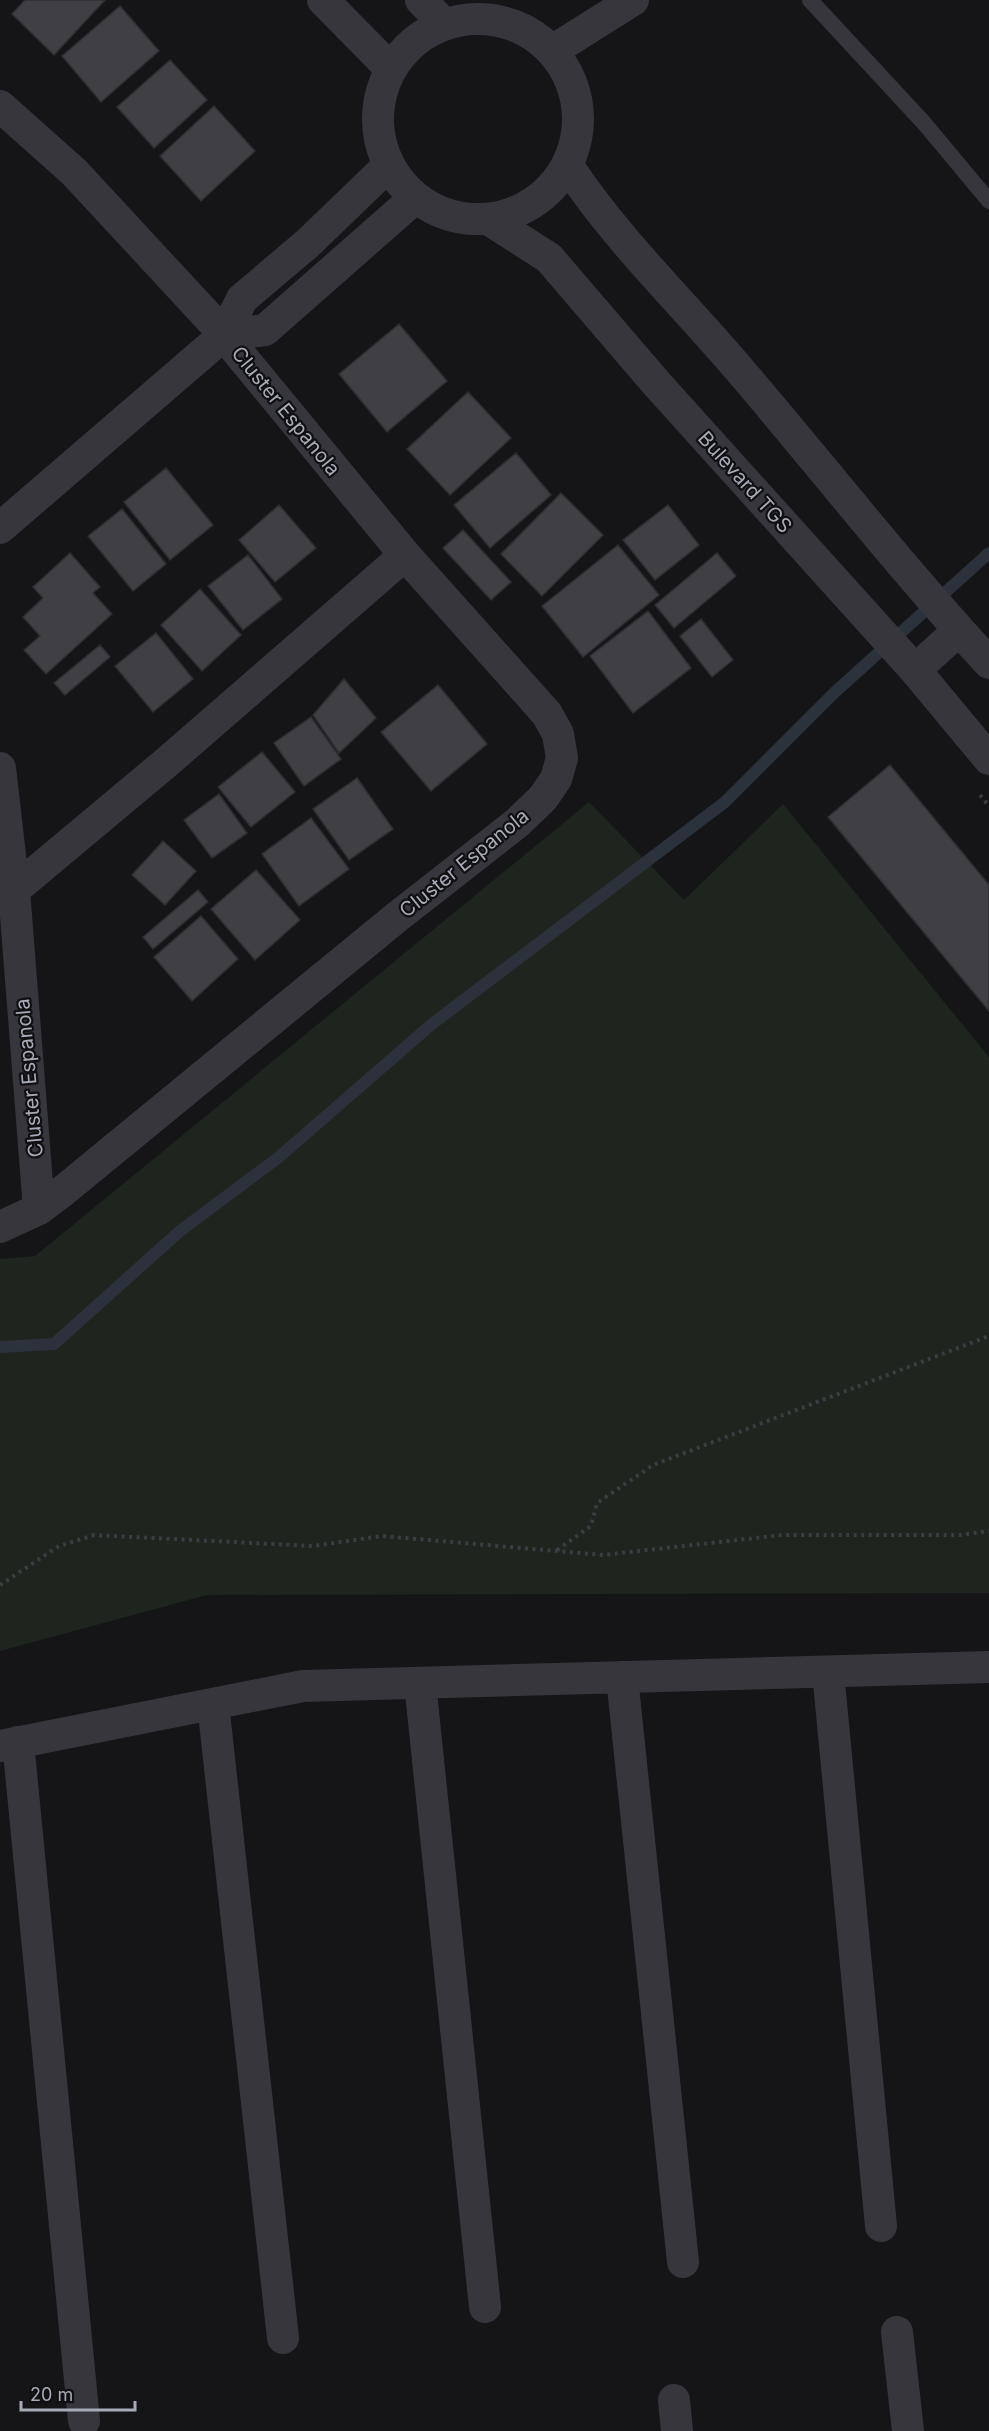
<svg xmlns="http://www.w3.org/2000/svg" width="989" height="2431" font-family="Inter,sans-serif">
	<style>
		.green { fill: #1d251e }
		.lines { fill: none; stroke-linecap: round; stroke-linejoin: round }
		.stream { stroke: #2b323b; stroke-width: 12 }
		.building { fill: #3f3f44; stroke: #2f2f33; stroke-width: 1.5 }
		.path { stroke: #3c3d43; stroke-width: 4; stroke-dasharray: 3 4.5; stroke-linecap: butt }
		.lane { stroke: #36363c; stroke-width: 16 }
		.street { stroke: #36363c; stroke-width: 32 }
		.labels { text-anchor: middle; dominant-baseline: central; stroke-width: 4.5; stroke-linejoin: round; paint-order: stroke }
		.street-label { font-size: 20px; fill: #a7aab7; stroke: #101012 }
	</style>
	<rect width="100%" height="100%" fill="#151517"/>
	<path class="green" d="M589 802 684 900 783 804 989 1057V1593L207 1595 0 1651V1259L35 1256Z"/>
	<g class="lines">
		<path class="stream" d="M0 1347 54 1344 180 1231 279 1157 432 1024 725 802 834 693 989 553"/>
	</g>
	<path class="building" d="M25 0H105L54 55 12 14Z
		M120 6 159 51 101 102 62 56Z
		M170 60 207 100 154 148 117 107Z
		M214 106 255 151 201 201 160 156Z
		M399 324 447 381 387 432 339 374Z
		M468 392 511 438 450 495 407 449Z
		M516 453 551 495 490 548 454 505Z
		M166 468 213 525 170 560 124 502Z
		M561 493 603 535 542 596 501 554Z
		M279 505 316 548 275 582 239 540Z
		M668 505 699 545 655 580 623 540Z
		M122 509 166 564 133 591 88 536Z
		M463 530 511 582 491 600 443 548Z
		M618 545 659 595 583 657 542 606Z
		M70 553 100 587 93 593 112 614 46 674 24 650 40 636 23 617 43 598 33 587Z
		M717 553 736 576 674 628 655 605Z
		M248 555 282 599 243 630 208 586Z
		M200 589 241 635 202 671 161 625Z
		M648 611 691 668 633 713 590 656Z
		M701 619 733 660 712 677 680 636Z
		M156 633 193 679 153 712 115 666Z
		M100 645 110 657 65 695 54 683Z
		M344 679 376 718 339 753 313 715Z
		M438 685 487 744 431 791 381 732Z
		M311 717 341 759 304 786 274 743Z
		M262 752 295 792 251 827 218 787Z
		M890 765 989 885V1011L828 817Z
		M357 778 393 829 349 860 313 809Z
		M219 794 247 833 212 858 184 820Z
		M311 818 349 869 299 906 262 854Z
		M163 841 196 871 165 905 132 875Z
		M256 870 300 920 255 960 211 909Z
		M198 890 208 902 153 949 143 937Z
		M201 916 238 959 192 1001 154 957Z"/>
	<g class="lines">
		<path class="path" d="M980 795 989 806
			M557 1550 591 1526 597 1503 653 1465 989 1336
			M0 1585 59 1546 94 1535 313 1546 382 1536 603 1555 782 1535H960L989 1531"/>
		<path class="lane" d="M810 0 924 123 989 201"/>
		<path class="street" d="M323 0 391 69
			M421 0 444 24
			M378 119a100 100 0 1 1 200 0a100 100 0 1 1-200 0Z
			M552 51 633 0
			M0 106 74 172 214 323 405 555 547 714 558 734 562 758 556 779 543 798 517 823 397 917 63 1191 39 1209 0 1227
			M568 166C616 239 681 301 738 368 822 466 901 568 989 663
			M488 219 549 258 657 384 915 670 989 759
			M224 335 265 330 415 198
			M0 528 224 335 242 299 308 243 389 165
			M915 670 959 630
			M0 768 14 890 39 1209
			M14 890 167 762 405 555
			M828 1672 881 2226
			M622 1677 683 2262
			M420 1683 485 2307
			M213 1704 283 2338
			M18 1742 84 2421
			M0 1746 303 1686 989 1667
			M897 2332 908 2431
			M674 2400 677 2431"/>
	</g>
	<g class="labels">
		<g class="street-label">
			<text transform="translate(286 411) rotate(51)">Cluster Espanola</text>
			<text transform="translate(745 482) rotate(48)">Bulevard TGS</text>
			<text transform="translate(464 863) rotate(-39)">Cluster Espanola</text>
			<text transform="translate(29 1078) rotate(-95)">Cluster Espanola</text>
		</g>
	</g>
	<path d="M21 2401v9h114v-9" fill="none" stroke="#a7aab7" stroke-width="3"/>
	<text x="30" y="2401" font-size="18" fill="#a7aab7" stroke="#101012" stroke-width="4.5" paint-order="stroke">20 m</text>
</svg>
